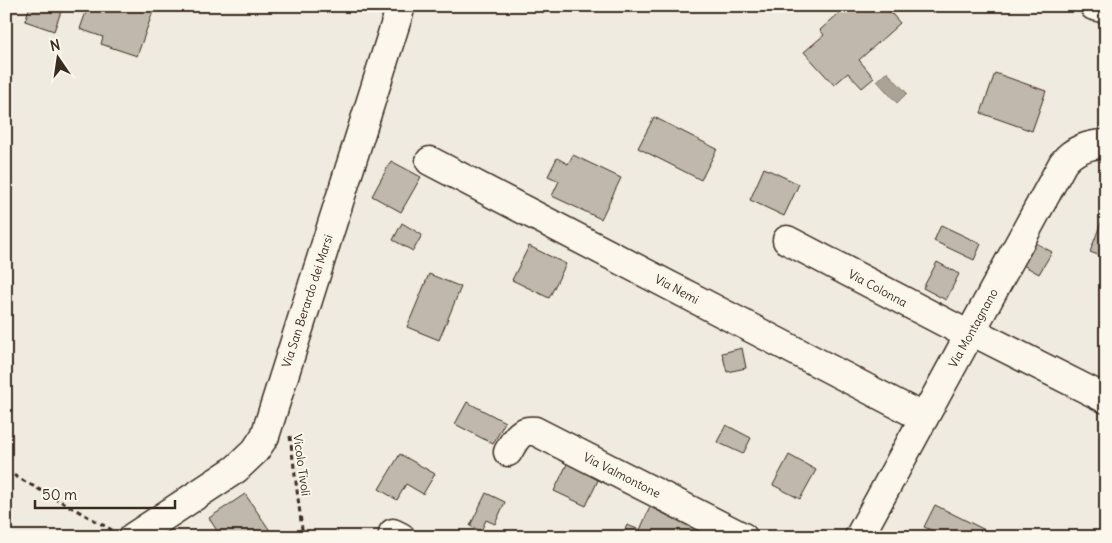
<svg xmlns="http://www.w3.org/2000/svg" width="1112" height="543" font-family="Delius,sans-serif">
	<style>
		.water { fill: #aca397; stroke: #7f7367 }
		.building { fill: #c0b8ad; stroke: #3b2a1e }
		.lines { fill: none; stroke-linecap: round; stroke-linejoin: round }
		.minor-casing { stroke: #3b2a1e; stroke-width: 31 }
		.major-casing { stroke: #3b2a1e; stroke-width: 31 }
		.path { stroke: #3b2a1e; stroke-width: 3; stroke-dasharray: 5 4; stroke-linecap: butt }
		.minor { stroke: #fbf7ec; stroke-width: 28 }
		.major { stroke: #fbf7ec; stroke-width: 28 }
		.labels { text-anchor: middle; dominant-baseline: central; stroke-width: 4; stroke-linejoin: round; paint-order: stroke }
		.street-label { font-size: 12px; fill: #3b2a1e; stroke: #fbf7ec }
	</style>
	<rect width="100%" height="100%" fill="#f0ebe0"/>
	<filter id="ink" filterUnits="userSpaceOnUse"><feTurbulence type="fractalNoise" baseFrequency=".02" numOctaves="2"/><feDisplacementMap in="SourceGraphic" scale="10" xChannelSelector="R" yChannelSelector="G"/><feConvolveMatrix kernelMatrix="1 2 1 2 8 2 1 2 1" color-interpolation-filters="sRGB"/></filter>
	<g filter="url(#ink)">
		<path class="water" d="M887 72 907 93 897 103 877 81Z"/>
		<path class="building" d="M30 6H63L54 31 25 21Z
			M88 6H145L154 9 137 56 101 44 103 37 80 29Z
			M847 6H856L859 9 862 6H885L900 23 859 60 874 78 862 88 848 73 834 85 804 52 824 35 820 30Z
			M995 73 1046 91 1032 131 981 113Z
			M654 117 717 149 701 180 638 148Z
			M573 155 621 178 601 219 552 196 559 181 548 176 557 158 568 164Z
			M391 161 421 177 401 212 372 196Z
			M764 168 799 184 784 216 750 200Z
			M1105 212 1106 213V258L1090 252Z
			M402 223 422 235 413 251 393 240Z
			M941 225 981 244 974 260 934 241Z
			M1036 243 1052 252 1039 274 1023 265Z
			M529 246 566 264 549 298 512 280Z
			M937 262 959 274 946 300 923 288Z
			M429 274 461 287 439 340 407 327Z
			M742 348 746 368 727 372 722 353Z
			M467 402 505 422 493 444 455 424Z
			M726 425 751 438 743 454 717 442Z
			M400 454 435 474 423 494 406 484 397 500 379 489Z
			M789 455 816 470 800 499 773 485Z
			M568 462 600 476 586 506 554 491Z
			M486 493 505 502 495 524 486 520 481 531 470 526Z
			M245 494 271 532 264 537H221L209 518Z
			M935 505 999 537H927L931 530 924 527Z
			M650 507 698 530 695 537H622L627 525 640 530Z"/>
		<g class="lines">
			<g class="minor-casing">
				<path id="minor" d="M430 161 924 418
					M787 240 969 335
					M971 331 1106 399
					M508 452C515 440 519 429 535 431L743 537
					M393 533 401 537
					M133 537 236 469 255 451 265 436 401 6
					M859 537 1063 163C1073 150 1089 144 1106 144"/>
			</g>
			<g class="major-casing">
				<path id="major" d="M1094 6 1106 9"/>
			</g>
			<path class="path" d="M290 436 303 537
				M6 471 112 530"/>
			<use href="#minor" class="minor"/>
			<use href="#major" class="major"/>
		</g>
	</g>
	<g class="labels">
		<g class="street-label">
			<text transform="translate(878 288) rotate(28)">Via Colonna</text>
			<text transform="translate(677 289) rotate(28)">Via Nemi</text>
			<text transform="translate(307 301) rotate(-72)">Via San Berardo dei Marsi</text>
			<text transform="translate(973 328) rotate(-61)">Via Montagnano</text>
			<text transform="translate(302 465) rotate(82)">Vicolo Tivoli</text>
			<text transform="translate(622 475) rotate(27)">Via Valmontone</text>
		</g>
	</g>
	<rect width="1112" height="543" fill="none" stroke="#fbf7ec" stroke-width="25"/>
	<rect x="12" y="12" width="1087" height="518" fill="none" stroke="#3b2a1e" stroke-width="2" filter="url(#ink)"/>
	<g transform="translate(58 58) rotate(347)" stroke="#fbf7ec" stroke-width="4" paint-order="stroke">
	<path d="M0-4L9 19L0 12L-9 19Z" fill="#3b2a1e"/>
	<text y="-8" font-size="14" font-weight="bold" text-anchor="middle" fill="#3b2a1e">N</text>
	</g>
	<path d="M35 500v8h140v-8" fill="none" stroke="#3b2a1e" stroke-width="2.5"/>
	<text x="42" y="500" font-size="15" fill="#3b2a1e" stroke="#fbf7ec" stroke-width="4" paint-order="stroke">50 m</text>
</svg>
